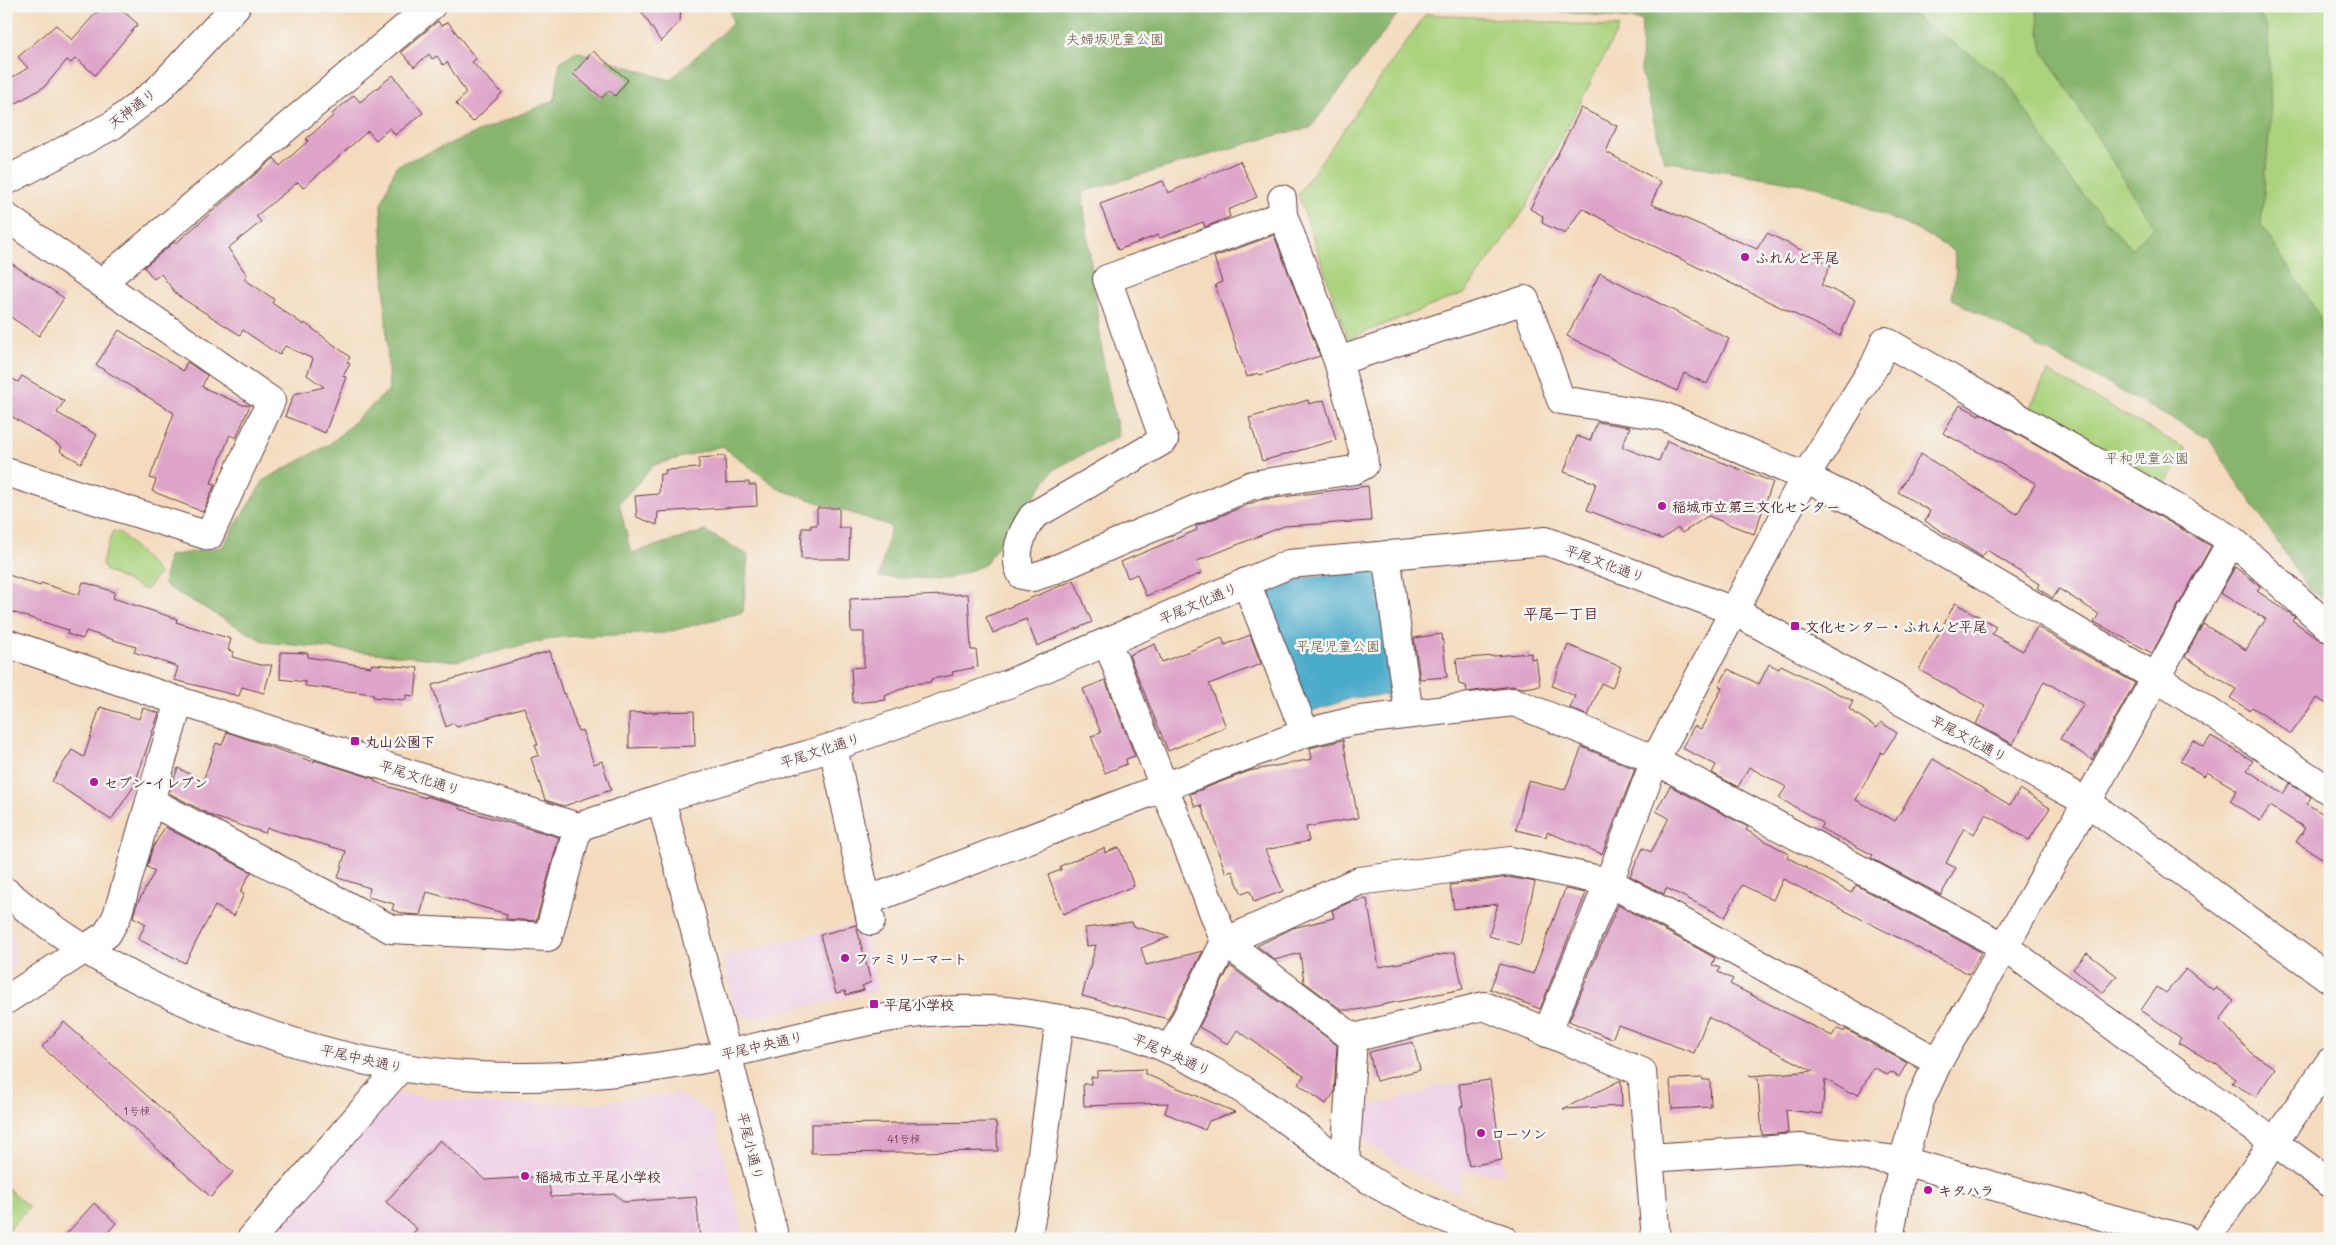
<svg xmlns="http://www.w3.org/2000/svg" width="2336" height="1245" font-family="Mali,'Klee One',sans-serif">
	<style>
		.built { fill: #efd0e6 }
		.green { fill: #abd37e; stroke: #7a7954 }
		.forest { fill: #88b56d; stroke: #696a4c }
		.water { fill: #4babca; stroke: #4a657a }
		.building { fill: #dea4c9 }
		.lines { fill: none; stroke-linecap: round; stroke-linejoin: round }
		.street-casing { stroke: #643b41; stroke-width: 30 }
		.secondary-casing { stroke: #643b41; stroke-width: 30 }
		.street { stroke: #fff; stroke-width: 28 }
		.secondary { stroke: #fff; stroke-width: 28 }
		.poi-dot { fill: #b5179e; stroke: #f6f6f2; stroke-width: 2 }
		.labels { text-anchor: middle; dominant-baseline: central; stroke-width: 5; stroke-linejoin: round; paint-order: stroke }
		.number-label { font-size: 11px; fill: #6f4052 }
		.park-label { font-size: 14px; fill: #675544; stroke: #f6f6f2 }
		.street-label { font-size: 14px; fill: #4a1f2b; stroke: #f6f6f2 }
		.poi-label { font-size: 14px; font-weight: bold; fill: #4a1f2b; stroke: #f6f6f2; text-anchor: start }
		.neighbourhood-label { font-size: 15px; font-weight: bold; fill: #4a1f2b; stroke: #f6f6f2 }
	</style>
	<rect width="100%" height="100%" fill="#f6f6f2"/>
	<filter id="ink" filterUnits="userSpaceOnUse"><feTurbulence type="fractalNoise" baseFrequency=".02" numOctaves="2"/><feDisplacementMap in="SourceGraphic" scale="10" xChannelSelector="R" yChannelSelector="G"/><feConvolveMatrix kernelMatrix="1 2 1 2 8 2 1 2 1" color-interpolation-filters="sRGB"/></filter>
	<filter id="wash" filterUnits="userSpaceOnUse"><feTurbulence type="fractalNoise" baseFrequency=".0096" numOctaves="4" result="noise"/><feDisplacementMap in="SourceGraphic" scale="20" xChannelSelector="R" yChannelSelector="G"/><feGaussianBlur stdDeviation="1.12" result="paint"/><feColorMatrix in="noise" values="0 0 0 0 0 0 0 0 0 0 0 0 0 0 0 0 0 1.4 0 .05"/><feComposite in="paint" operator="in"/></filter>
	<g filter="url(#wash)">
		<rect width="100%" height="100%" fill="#f4dbbe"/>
		<path class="built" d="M863 922 878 990 752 1019 735 1011 723 956Z
			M6 926 14 932 15 968 6 974Z
			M1491 1078 1506 1174 1462 1171 1459 1194 1416 1174 1356 1137 1358 1108 1430 1091V1087Z
			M395 1093 496 1104 606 1102 678 1093 713 1114 745 1239H266Z"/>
		<path class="green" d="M1778 6H2330V500Z
			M1426 14 1619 27 1525 209 1466 292 1348 339 1298 194Z
			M2048 372 2186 449 2159 495 2026 414Z
			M113 531 121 533 159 573 146 590 106 571 102 563Z
			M6 1187 29 1207 6 1233Z"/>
		<path class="forest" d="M729 6H1404L1310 128 1277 135 1082 192 1104 366 1119 436 1054 469 984 565 948 579 879 577 891 526 781 490 722 446 654 465 619 503 631 553 705 531 748 555 743 612 664 633 560 637 455 661 265 642 164 585 168 556 222 547 264 480 330 444 389 390 381 205 396 166 555 100 560 62 576 51 670 80 733 23Z
			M1506 6H1900L2005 79 2069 178 2131 249 2154 227 2043 51 2036 6H2256L2268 31 2271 114 2261 225 2319 314 2330 382V603L2308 588 2209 439 1952 299 1956 269 1954 251 1917 230 1820 187 1664 161 1641 71 1642 20Z"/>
		<path class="water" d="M1378 567 1396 694 1351 698 1309 713 1259 589 1277 582Z"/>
		<g id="blocks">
			<path class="building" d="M102 6H117L138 24 95 75 76 58 71 63 67 60 44 87 6 109V81L28 68 18 57 56 25 72 40Z
				M638 6H681L680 21 661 42Z
				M438 21 441 26 448 22 476 59 472 62 502 93 473 122 456 104 466 93 447 62 443 65 437 56 432 59 429 54 414 67 401 52Z
				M593 51 628 80 615 96 609 90 602 98 573 74Z
				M393 75 423 113 395 135 390 128 376 140 368 131 303 188 298 182 256 216 261 222 228 248 247 275 244 279 274 299 272 303 304 325 305 323 350 357 347 362 350 364 343 376 346 377 325 433 285 416 294 394 324 387 307 375 313 359 285 346 279 355 243 330 240 335 177 295 161 274 154 279 144 267 174 242 175 244 274 158 280 166 308 141 306 139 333 116 332 114 354 95 360 102Z
				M1581 108 1617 126 1606 152 1661 182 1651 204 1757 249 1767 233 1831 265 1821 285 1855 300 1840 336 1629 234 1582 208 1565 234 1542 223 1543 216 1530 209Z
				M1240 161 1257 197 1228 210 1230 217 1205 227 1203 222 1160 238 1158 235 1118 250 1100 204 1163 181 1168 193Z
				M1274 235 1320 356 1260 375 1258 373 1247 377 1215 285 1222 282 1214 257Z
				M6 260 64 298 39 336 6 314Z
				M1600 273 1729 339 1707 384 1684 373 1677 391 1567 336Z
				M119 330 183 371 187 362 207 375 202 387 243 405H250L236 438 230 435 211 483 215 484 203 512 152 491 156 480 150 478 174 413 96 365Z
				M6 375 18 382 22 376 64 401 57 413 97 435 81 463 60 451 62 447 6 413Z
				M1308 400 1309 404 1324 400 1336 440 1262 461 1249 418Z
				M1960 405 1979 415 1980 413 2211 546 2152 653 2094 622 2099 614 2059 589 2053 598 2037 588 2039 584 1987 550 1982 557 1925 521 1930 511 1898 492 1921 454 2017 514 2036 483 1943 433Z
				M1597 422 1630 427 1622 447 1659 461 1667 441 1773 482 1754 534 1708 516 1682 533 1678 528 1662 539 1587 510 1596 483 1564 472 1577 436 1590 441Z
				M725 456 726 483 749 482V485H756L757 506 658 512 657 525 637 517 635 496 659 494 660 474H666L665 470 699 468V458Z
				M1368 486 1371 521 1284 526 1197 561 1202 573 1146 596 1137 574 1128 578 1121 562 1197 530 1196 526 1259 500Z
				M817 508H839V528H850L849 559H801L802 528H811V525H817Z
				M2235 567 2260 586 2257 591 2295 617 2292 620 2320 640 2330 643V706L2317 698 2291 734 2252 707 2249 710 2230 698 2236 689 2185 657 2203 624 2246 650 2266 619 2220 593Z
				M6 574 40 586 41 583 79 595 83 582 115 592 113 598 177 619 176 622 231 639 228 650 234 652 232 657 260 665H272L264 693 242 687 239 696 174 680 178 667 134 652 136 647 86 631 83 639 67 634 68 630 6 610Z
				M1074 580 1092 622 1037 646 1026 619 993 633 986 617Z
				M968 594 971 650H976L978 667 952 672 953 675 931 679V682L912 684 885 696 886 700 853 703 851 668 864 667V632H851L850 599Z
				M1955 603 1996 626 1992 634 2023 651 2037 627 2135 683 2092 760 2060 739 2084 704 2044 681 2013 744 1976 724 1985 706 1919 670Z
				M1442 634 1447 677 1420 679 1414 638Z
				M1250 635 1261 664 1209 684 1226 727 1168 751 1129 655 1155 644 1162 662 1222 638 1225 645Z
				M1568 645 1621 667 1612 688 1601 683 1588 716 1570 708 1575 696 1552 686Z
				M550 651 563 694 565 693 578 731 582 730 594 764 602 761 611 790 564 806 545 800 531 758 539 755 535 745H538L524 707 457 727 453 723 446 727 432 685Z
				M281 652 308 653V657L371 667 372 664 418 668 415 696 406 695V700L373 697V694L305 686 306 682 280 679Z
				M1531 653V659L1536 658 1540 686 1522 688 1512 686 1467 692 1466 686 1459 684 1456 659Z
				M1769 664 1779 669 1781 665 1853 701 1849 709 1877 728 1881 722 1897 733 1883 754 1881 752 1856 800 1895 821 1933 759 2010 805 2020 789 2050 808 2029 840 1986 814 1974 834 1964 828 1946 863 1956 868 1941 895 1871 858 1873 855 1820 828 1823 823 1779 798 1786 787 1749 767 1738 787 1712 773 1716 765 1682 748 1694 726 1701 729 1722 688 1719 686 1728 669 1759 684Z
				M1105 680 1135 756 1126 759 1127 764 1105 773 1091 736 1101 733 1083 689Z
				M100 707 139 719 143 708 159 713 134 786 111 820 52 781 72 750 84 757Z
				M694 711 695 746 629 748V713Z
				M227 732 314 762V760L375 779 374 781 383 785 426 798V796L460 806V809L559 837 536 921 506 919 507 914 427 892 420 915 406 914 392 910 394 904 368 897 370 888 338 878 346 851 267 828 265 833 214 817 169 793 178 768 203 781 216 743 222 745Z
				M2211 736 2253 761 2247 770 2283 794 2290 783 2311 797 2307 804 2330 818V863L2296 842 2305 828 2270 806 2260 821 2230 801 2237 790 2207 772 2204 776 2180 761 2193 740 2204 747Z
				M1343 740 1358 818 1306 827 1309 841 1265 850 1283 891 1254 902 1250 891 1242 894 1232 871 1226 873 1201 805 1195 807 1190 794 1249 771 1312 759 1310 748Z
				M1582 747 1635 769 1602 854 1547 832 1546 837 1516 830 1528 781 1565 790Z
				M1670 786 1748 827 1746 830 1789 854 1787 857 1851 893 1856 885 1981 952 1969 974 1783 879 1773 900 1742 885 1725 917 1666 888 1664 894 1630 876 1643 848 1651 852 1669 818 1656 811Z
				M165 827 251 872 240 892 244 894 234 916 215 906 185 963 138 939 146 924 133 917 136 906 155 871 147 867 152 849Z
				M1119 847 1134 886 1063 914 1048 875 1061 870 1060 866 1104 848 1105 853Z
				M1509 877 1535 882 1520 945 1489 936 1498 904 1454 909 1450 885Z
				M1565 889 1586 893 1540 1009 1490 989 1500 964 1533 974Z
				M1367 899 1379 967 1455 952 1463 989 1356 1010H1342L1304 982 1300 953 1275 960 1257 946 1293 928 1334 918 1332 910 1350 902Z
				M1618 905 1715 958 1712 965 1720 968 1718 972 1733 979 1730 984 1832 1036 1837 1028 1844 1032 1845 1029 1907 1063 1899 1077 1891 1072 1887 1075 1874 1067 1858 1095 1853 1092 1851 1094 1825 1079 1822 1114 1786 1110 1788 1133 1762 1135 1758 1079 1749 1076 1813 1071 1708 1017 1694 1053 1618 1025 1612 1039 1569 1021Z
				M1132 922 1133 926 1169 937 1141 948 1146 965 1203 951 1168 1019 1082 996 1096 945 1087 946 1085 928Z
				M856 925 871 982 862 986 864 990 846 995 845 991 836 993 820 935Z
				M2087 953 2117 976 2103 993 2073 969Z
				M1230 966 1337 1045 1334 1093 1326 1104 1298 1084 1304 1076 1237 1030 1228 1044 1199 1027Z
				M2186 969 2213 990 2215 987 2234 1001 2220 1020 2251 1053 2275 1068 2256 1097 2232 1083 2235 1079 2216 1064 2178 1043 2181 1038 2141 1010 2157 987 2166 993Z
				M64 1022 233 1172 211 1197 42 1047Z
				M1413 1042 1420 1070 1376 1081 1369 1052Z
				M1145 1069V1074L1235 1112 1209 1121 1205 1130 1165 1113 1168 1103 1084 1106 1083 1084H1091V1077H1097V1071Z
				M1703 1078V1080H1710L1711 1107 1672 1109 1670 1079Z
				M1490 1080 1502 1160 1469 1166 1460 1107 1463 1106 1459 1084Z
				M1621 1080 1622 1106 1563 1109Z
				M996 1122 998 1151 811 1153V1124Z
				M440 1140 485 1180 548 1176 551 1197 615 1194 624 1202 696 1197 700 1239H408L417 1229 386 1202Z
				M94 1203 116 1223 102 1239H62Z"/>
		</g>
	</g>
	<g filter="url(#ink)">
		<use href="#blocks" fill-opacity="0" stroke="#643b41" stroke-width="1"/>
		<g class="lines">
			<g class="street-casing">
				<path id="street" d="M1282 199 1283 215 1338 361 1363 450 1364 465 1354 470 1252 485 1049 572 1033 577 1022 575C1012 556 1021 533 1033 516L1164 440 1107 279 1283 215
					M6 217 271 401 209 536 6 472
					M101 283 431 6
					M1338 361 1525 300 1561 400 1663 416 1805 477 1867 508 2157 678 2330 791
					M1386 555 1409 714
					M1246 582 1305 733
					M1107 642 1225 942 1353 1038 1484 1006 1642 1072 1656 1239
					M833 747 871 921
					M150 801 391 929 548 937 578 827
					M2087 802 2232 540
					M867 901 1305 733 1353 721 1514 702 1655 760 2003 946 2330 1183
					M85 949 107 934 117 916 179 701
					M1547 1033 1609 882 1655 760 1805 477 1875 365 1885 341 2232 540 2330 628
					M1170 1050 1225 942 1359 881 1510 861 1609 882 1938 1062
					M1649 1158 1800 1148 1903 1161 2185 1239
					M1345 1164 1353 1038
					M251 1239 400 1068
					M1027 1239 1039 1176 1060 1019
					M2206 1239 2330 1062"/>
			</g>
			<g class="secondary-casing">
				<path id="secondary" d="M6 181 113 125 158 90 236 6
					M6 643 179 701 578 827 661 799 833 747 1008 684 1289 564 1546 541 1734 611 2087 802 2330 979
					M661 799 775 1239
					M6 892C129 996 319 1067 479 1076 554 1080 630 1073 704 1059 813 1037 923 995 1036 1015 1065 1020 1096 1024 1123 1032 1156 1042 1189 1058 1219 1075 1263 1100 1302 1133 1344 1163 1392 1197 1446 1221 1503 1239
					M6 1000 85 949
					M1889 1239 1903 1161 1920 1101 1938 1062 2087 802"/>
			</g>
			<use href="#street" class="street"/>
			<use href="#secondary" class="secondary"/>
		</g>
	</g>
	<g class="poi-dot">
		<circle cx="1745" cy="257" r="5"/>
		<circle cx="1662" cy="506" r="5"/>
		<rect x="1790" y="621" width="10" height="10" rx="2.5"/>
		<rect x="350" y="736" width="10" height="10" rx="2.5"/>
		<circle cx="94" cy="782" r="5"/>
		<circle cx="845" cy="958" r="5"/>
		<rect x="869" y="999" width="10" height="10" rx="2.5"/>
		<circle cx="1481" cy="1133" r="5"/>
		<circle cx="525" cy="1176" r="5"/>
		<circle cx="1928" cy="1190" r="5"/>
	</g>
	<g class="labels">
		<g class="number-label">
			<text x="137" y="1110">1号棟</text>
			<text x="904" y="1138">41号棟</text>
		</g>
		<g class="park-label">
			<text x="1115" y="38">夫婦坂児童公園</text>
			<text x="2147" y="457">平和児童公園</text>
			<text x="1338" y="645">平尾児童公園</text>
		</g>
		<g class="street-label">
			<text transform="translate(132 108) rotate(-37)">天神通り</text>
			<text transform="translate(1605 563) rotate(20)">平尾文化通り</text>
			<text transform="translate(1198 603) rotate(-23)">平尾文化通り</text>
			<text transform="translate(1969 738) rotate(28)">平尾文化通り</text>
			<text transform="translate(820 750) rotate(-18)">平尾文化通り</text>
			<text transform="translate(420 777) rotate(18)">平尾文化通り</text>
			<text transform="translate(762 1045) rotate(-13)">平尾中央通り</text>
			<text transform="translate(1172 1054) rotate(24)">平尾中央通り</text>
			<text transform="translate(362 1058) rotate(13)">平尾中央通り</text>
			<text transform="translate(751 1146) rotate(76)">平尾小通り</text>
		</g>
		<g class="poi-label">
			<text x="1755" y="257">ふれんど平尾</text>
			<text x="1672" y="506">稲城市立第三文化センター</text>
			<text x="1805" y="626">文化センター・ふれんど平尾</text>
			<text x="365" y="741">丸山公園下</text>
			<text x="104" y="782">セブン-イレブン</text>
			<text x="855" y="958">ファミリーマート</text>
			<text x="884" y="1004">平尾小学校</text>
			<text x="1491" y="1133">ローソン</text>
			<text x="535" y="1176">稲城市立平尾小学校</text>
			<text x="1938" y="1190">キタハラ</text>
		</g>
		<g class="neighbourhood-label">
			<text x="1561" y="613">平尾一丁目</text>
		</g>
	</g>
	<rect width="2336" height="1245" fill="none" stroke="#f6f6f2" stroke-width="25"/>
</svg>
